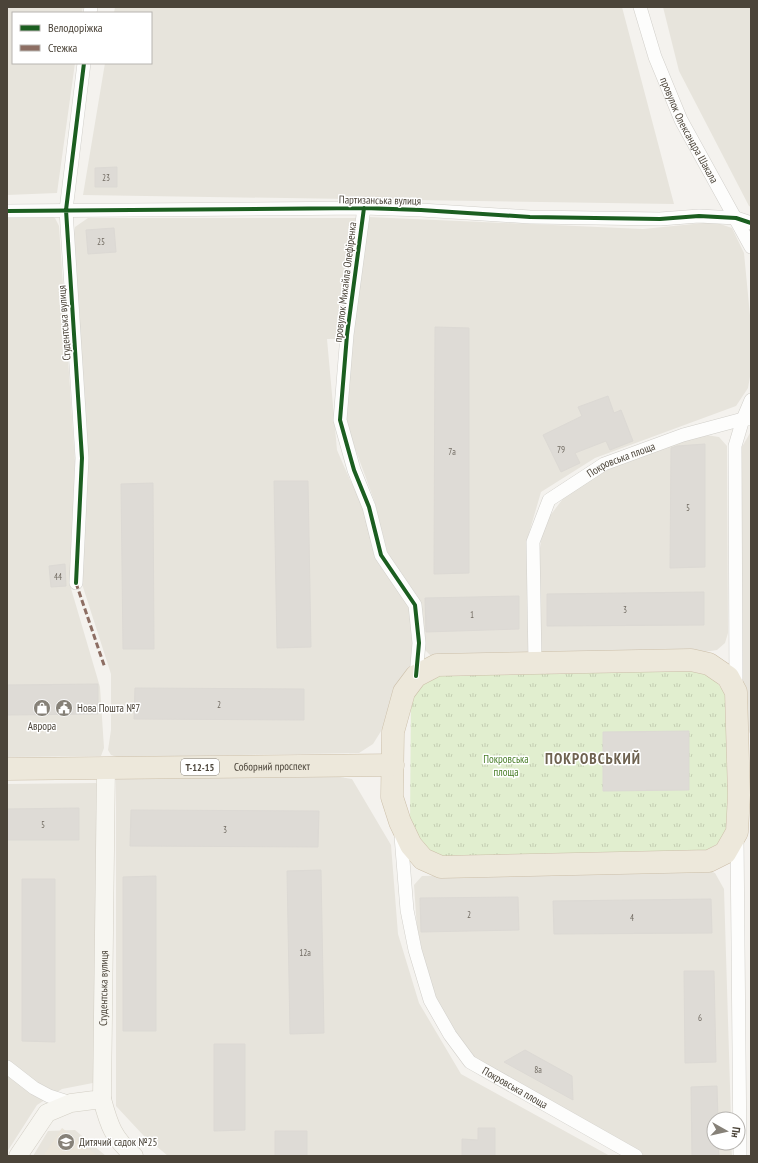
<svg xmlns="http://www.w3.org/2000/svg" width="758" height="1163" font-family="'PT Sans Narrow',sans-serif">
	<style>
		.residential { fill: #e7e4dc }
		.education { fill: #eae5da }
		.park { fill: url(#park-tufts) }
		.building { fill: #dedbd6; stroke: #dcd9d4 }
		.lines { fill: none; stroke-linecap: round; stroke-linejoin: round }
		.street-casing { stroke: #d2d0cb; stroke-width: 14 }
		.secondary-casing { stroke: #d3cfc5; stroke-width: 19 }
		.highway-casing { stroke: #ccbfa9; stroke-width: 23 }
		.street { stroke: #fdfdfc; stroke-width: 13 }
		.secondary { stroke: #f7f6f1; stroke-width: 18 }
		.highway { stroke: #ede8db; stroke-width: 22 }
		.quiet { stroke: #8d6e63; stroke-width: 3; stroke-dasharray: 6 3; stroke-linecap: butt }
		.cycleway-casing { stroke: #fff; stroke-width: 6 }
		.cycleway { stroke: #1b5e20; stroke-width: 4 }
		.labels { text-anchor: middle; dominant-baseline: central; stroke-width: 3; stroke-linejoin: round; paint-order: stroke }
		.number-label { font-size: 9px; fill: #706a61 }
		.shield { fill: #fff; stroke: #817c74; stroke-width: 1 }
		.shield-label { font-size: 10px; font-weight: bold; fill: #4b4439 }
		.street-label { font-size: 11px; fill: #4b4439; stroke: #fff }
		.poi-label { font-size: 11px; fill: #4b4439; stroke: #fff; text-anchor: start }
		.park-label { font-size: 11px; fill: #4a7f2a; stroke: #fff }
		.district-label { font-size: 15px; font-weight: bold; letter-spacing: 1px; fill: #6e6250; stroke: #fff }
	</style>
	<defs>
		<pattern id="park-tufts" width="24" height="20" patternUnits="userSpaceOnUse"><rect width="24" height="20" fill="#e1eecf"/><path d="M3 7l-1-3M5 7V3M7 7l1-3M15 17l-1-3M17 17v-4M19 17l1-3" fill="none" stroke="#c3cdb2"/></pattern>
	</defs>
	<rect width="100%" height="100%" fill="#f4f2ee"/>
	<path class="residential" d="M7 7H83L82 13H13V63H75L57 193 7 195Z
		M115 7H622L674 204 83 195 105 63H151V13H114Z
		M663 7H751V207L749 206 679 71Z
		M7 215H48L55 218 59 226 75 461 70 585 100 687 104 748 101 756 7 757Z
		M368 217 643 229 714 222 732 228 744 253 751 326V371L748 388 736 406 595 458 541 492 527 540 529 650 525 654 431 656 423 648 418 599 388 554 374 500 345 421 352 338Z
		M88 218H356L340 339H327L337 450 350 480 364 506 374 554 404 599 412 614 413 662 404 673 393 694 383 728 373 744 359 753 117 757 111 755 108 750 111 730V674L82 584 88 463 73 242 75 227Z
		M750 433H751V735L742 722 741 471 742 447Z
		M706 435 719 437 727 446 728 633 725 643 717 650 691 654 544 655 539 650V555L542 534 549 517 565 496 609 469 670 444Z
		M322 774 352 779 391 845 398 934 419 1003 461 1074 610 1156H168L143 1135 116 1106V778Z
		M96 783 103 789 98 1082 62 1089 37 1105 7 1152V784Z
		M700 867 715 873 724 889 731 1119H714V1143H731L732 1156H645L475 1059 459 1038 435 998 418 944 414 885 422 876Z
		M75 1130 106 1156H33L48 1131Z"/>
	<path class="education" d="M62 1128 98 1156H43Z"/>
	<path class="park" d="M691 667 714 679 730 699 731 824 717 844 698 855 444 862 419 845 410 824 411 696 421 679 443 670Z"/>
	<path class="building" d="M117 167V187H95V168Z
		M114 228 116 252 88 254 86 230Z
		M435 327 469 328V573L434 574Z
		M608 396 614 413 621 410 633 441 610 450 606 441 575 453 580 463 561 472 543 435 582 416 578 407Z
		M705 444V567L670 568 671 448 677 446Z
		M274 481H308L311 647 277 648Z
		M153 483 154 649H123L121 484Z
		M65 564 66 586 51 587 49 566Z
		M704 592V625L547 626V594Z
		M519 596V629L426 632 425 598Z
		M98 684V714L7 715V685Z
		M135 688 304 689V720L134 719Z
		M689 731V790L603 791V732Z
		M79 808V840H7V809Z
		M131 810 319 811 318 847 130 846Z
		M321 870 324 1033 290 1034 287 871Z
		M156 876V1031H123V877Z
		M22 879H55V1042L22 1041Z
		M518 897 519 930 421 932 420 898Z
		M711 899 712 933 554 934 553 901Z
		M684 971H714L716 1062 685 1063Z
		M214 1044H245V1130L214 1131Z
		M525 1050 572 1076 573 1100 504 1062Z
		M717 1086 718 1119H714V1143H718L719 1156H692L691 1087Z
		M478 1128H495V1156H462V1139L478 1140Z
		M275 1131H307V1156H275Z"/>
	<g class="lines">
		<g class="street-casing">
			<g id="street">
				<path id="s1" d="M640 7 655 57 681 120 751 247"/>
				<path d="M90 13 91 7"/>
				<path d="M364 208 347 335 340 420 354 470 369 507 381 555 415 605 419 643 416 676"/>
				<path d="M7 211 364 208 421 210 530 217 660 219 699 216 736 218 751 223"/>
				<path d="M76 583 82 458 66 210 84 63"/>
				<path id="s2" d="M535 663 533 542 549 500 604 464 683 435 743 419H751"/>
				<path d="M736 688 735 446 743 419 751 400"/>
				<path id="s3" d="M401 836 407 910 415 950 430 1000 450 1035 470 1062 636 1156"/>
				<path d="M737 836 740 1156"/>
				<path d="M7 1067 34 1088 49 1096 71 1103"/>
			</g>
		</g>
		<g class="secondary-casing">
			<g id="secondary">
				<path d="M102 1099C109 1125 113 1138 134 1156"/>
				<path id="s4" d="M18 1156 47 1113 71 1103 102 1099 106 768"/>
			</g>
		</g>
		<g class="highway-casing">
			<g id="highway">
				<path d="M691 660 709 664 728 677 736 692 739 795 737 832 725 853 709 861 441 867 423 859 411 845 400 822 392 797 393 732 404 692 416 676 437 665Z"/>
				<path id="s5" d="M7 769 393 765"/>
			</g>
		</g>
		<use href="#street" class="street"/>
		<use href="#secondary" class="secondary"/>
		<use href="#highway" class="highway"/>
		<path class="quiet" d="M76 583 105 668"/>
		<g class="cycleway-casing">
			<path id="cycleway" d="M364 208 347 335 340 420 354 470 369 507 381 555 415 605 419 643 416 676
				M7 211 364 208 421 210 530 217 660 219 699 216 736 218 751 223
				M76 583 82 458 66 210 84 63"/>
		</g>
		<use href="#cycleway" class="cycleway"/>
	</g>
	<defs>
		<g id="shop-disc" transform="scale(0.9)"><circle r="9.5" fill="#868178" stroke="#fff"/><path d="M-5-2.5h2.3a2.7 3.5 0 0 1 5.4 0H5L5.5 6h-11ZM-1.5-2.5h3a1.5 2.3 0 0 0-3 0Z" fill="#fff"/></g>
		<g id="civic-disc" transform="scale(0.9)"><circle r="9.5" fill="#868178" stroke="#fff"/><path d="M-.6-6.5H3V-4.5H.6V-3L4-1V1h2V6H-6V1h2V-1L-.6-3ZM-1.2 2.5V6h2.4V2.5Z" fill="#fff"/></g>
		<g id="school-disc" transform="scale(0.9)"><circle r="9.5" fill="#868178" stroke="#fff"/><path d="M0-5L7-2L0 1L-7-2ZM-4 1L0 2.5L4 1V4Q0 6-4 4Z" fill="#fff"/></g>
	</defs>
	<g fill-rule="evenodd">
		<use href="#shop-disc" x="42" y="708"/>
		<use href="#civic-disc" x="64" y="708"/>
		<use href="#school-disc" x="66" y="1142"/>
	</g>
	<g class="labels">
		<g class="number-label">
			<text x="106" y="177">23</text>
			<text x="101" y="241">25</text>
			<text x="561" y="449">79</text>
			<text x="452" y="451">7а</text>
			<text x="688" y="507">5</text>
			<text x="58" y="576">44</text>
			<text x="625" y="609">3</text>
			<text x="472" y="614">1</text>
			<text x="219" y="704">2</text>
			<text x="43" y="824">5</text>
			<text x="225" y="829">3</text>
			<text x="469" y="914">2</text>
			<text x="632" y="917">4</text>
			<text x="305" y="952">12а</text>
			<text x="700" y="1017">6</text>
			<text x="538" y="1069">8а</text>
		</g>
		<rect class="shield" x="181" y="759" width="38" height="16" rx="3"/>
		<g class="shield-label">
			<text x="200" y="767">Т-12-15</text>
		</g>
		<g class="street-label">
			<text stroke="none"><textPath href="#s1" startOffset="133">провулок Олександра Шакала</textPath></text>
			<text transform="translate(380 200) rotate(1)">Партизанська вулиця</text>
			<text transform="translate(345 282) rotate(-83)">провулок Михайла Олефіренка</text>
			<text transform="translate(64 323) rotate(-94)">Студентська вулиця</text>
			<text stroke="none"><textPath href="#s2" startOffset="249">Покровська площа</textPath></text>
			<text stroke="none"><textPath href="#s5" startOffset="265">Соборний проспект</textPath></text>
			<text stroke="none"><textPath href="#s4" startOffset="220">Студентська вулиця</textPath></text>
			<text stroke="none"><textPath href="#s3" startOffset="293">Покровська площа</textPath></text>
		</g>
		<g class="poi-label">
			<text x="77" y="708">Нова Пошта №7</text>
			<text x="42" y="726" text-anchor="middle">Аврора</text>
			<text x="79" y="1142">Дитячий садок №25</text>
		</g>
		<g class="park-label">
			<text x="506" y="759">Покровська<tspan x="506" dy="13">площа</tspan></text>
		</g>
		<g class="district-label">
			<text x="593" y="758">ПОКРОВСЬКИЙ</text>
		</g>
	</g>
	<rect width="758" height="1163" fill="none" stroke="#4b4439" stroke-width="16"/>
	<rect x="12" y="12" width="140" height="52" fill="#ffffff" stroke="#b7b4b0"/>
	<rect x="20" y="25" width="20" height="6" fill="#1b5e20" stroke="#b7b4b0"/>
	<text x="48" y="32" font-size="12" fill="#4b4439">Велодоріжка</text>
	<rect x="20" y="45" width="20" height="6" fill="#8d6e63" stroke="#b7b4b0"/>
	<text x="48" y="52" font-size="12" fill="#4b4439">Стежка</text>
	<g transform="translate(726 1131) rotate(98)"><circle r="19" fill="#ffffff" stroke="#b7b4b0"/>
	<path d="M0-3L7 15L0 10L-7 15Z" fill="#868178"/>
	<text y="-6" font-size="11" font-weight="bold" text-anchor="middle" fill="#4b4439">Пн</text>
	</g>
</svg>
